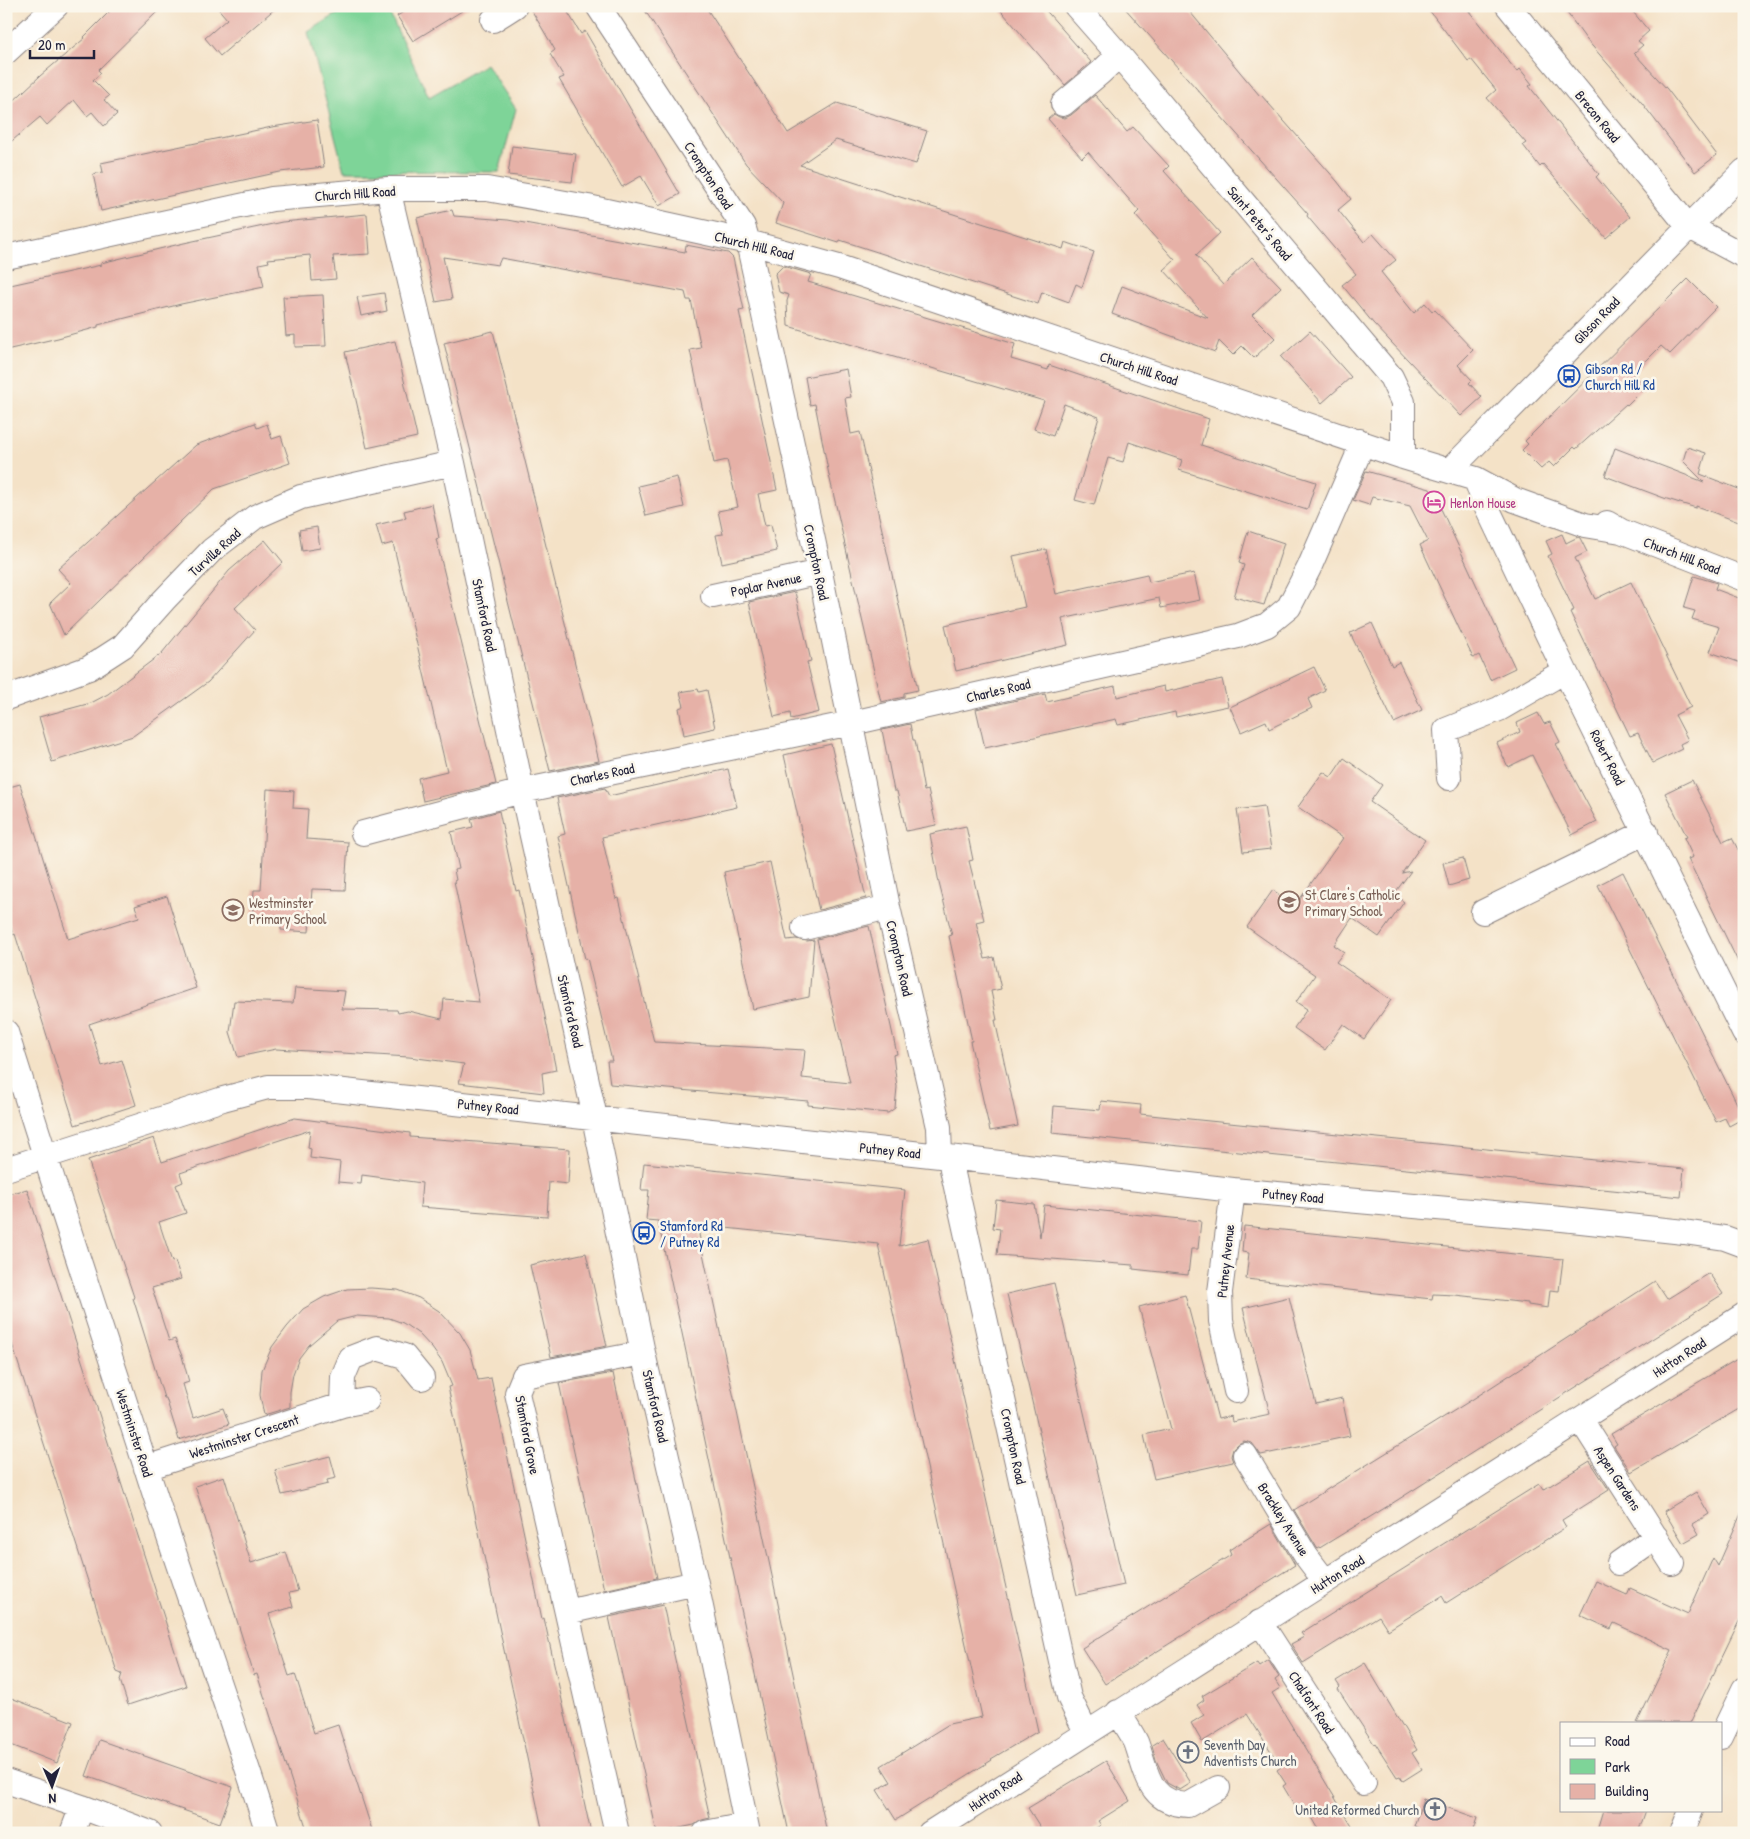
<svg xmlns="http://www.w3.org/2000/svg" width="1750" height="1839" font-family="'Patrick Hand',sans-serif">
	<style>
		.green { fill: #7ed498; stroke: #507b6a }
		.building { fill: #e6b1a7 }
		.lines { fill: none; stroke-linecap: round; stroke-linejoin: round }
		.minor-casing { stroke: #8b8281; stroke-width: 26 }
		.minor { stroke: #fff; stroke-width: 24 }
		.labels { text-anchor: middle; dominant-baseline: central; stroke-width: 5; stroke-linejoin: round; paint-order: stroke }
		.street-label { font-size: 14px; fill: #22223b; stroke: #fbf7ec }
		.transit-label { font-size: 14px; fill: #164399; stroke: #fbf7ec; text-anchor: start }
		.hotel-label { font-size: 14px; fill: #b23c85; stroke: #fbf7ec; text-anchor: start }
		.education-label { font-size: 14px; fill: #785e54; stroke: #fbf7ec; text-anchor: start }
		.worship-label { font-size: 14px; fill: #5b616d; stroke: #fbf7ec; text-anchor: start }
	</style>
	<rect width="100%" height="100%" fill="#fbf7ec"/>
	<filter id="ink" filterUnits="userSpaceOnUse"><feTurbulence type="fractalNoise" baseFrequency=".02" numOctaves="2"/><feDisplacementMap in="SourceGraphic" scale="10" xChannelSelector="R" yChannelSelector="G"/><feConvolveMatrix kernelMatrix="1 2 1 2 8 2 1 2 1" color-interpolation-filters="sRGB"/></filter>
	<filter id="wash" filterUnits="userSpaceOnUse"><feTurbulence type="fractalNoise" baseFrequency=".0096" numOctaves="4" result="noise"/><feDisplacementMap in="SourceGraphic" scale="20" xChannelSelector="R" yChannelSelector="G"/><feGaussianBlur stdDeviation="1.12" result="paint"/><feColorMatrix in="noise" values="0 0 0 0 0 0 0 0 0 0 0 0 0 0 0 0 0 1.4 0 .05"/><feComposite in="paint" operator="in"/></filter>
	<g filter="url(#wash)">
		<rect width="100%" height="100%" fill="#f4e2c7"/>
		<path class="green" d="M350 6H386L429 97 486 64 516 109 499 172 344 171 308 32Z"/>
		<g id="blocks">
			<path class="building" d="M115 6H163L98 70 101 73 93 80 109 96 104 100 117 114 104 126 92 112 87 116 74 100 47 125 40 117 6 146V108L40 76 85 38 84 37Z
				M216 6H278L220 56 205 38 227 19Z
				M413 6H470L413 41 397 16Z
				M529 6H564L581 34 585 31 680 194 659 206 641 176 622 187 559 79 564 77 550 54 555 50Z
				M642 6H705L788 133 837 103 927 131 916 164 836 140 800 165 1063 249 1065 242 1094 252 1082 287 1076 284 1069 302 1042 292 1038 304 840 240 839 243 776 223 783 203 746 164Z
				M997 6H1042L1091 62 1065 85Z
				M1123 6H1185L1260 96 1261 95 1337 181 1351 199 1338 210 1364 242 1373 234 1396 260 1381 272 1414 313 1425 303 1433 312 1435 310 1473 350 1458 365 1472 380 1469 383 1482 397 1461 416 1373 323 1342 285 1356 274 1307 216 1308 214Z
				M1426 6H1465L1517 72 1520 69 1532 84 1529 86 1599 174 1596 177 1630 217 1606 238 1554 177 1543 164 1540 167 1523 145 1526 143 1487 98 1496 90 1471 59 1468 61Z
				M1562 6H1628L1649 31 1638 41 1643 45 1634 53 1667 89 1717 155 1695 172 1642 103 1586 39Z
				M1095 95 1127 132 1133 127 1169 166 1164 171 1220 233 1196 255 1223 285 1252 257 1281 287 1252 315 1275 338 1254 358 1242 346 1233 355 1219 341 1215 352 1112 314 1122 286 1208 318 1164 270 1175 260 1135 215 1139 211 1088 152 1082 158 1048 119 1054 114 1059 117 1065 118 1071 115Z
				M317 120 324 167 280 172 101 211 93 174 103 172 101 163 272 127Z
				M512 146 576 154 572 182 508 175Z
				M452 210 454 216 508 220 685 252 686 245 728 253 733 258 744 310 739 311 777 490 758 494 765 526 771 525 777 551 722 563 716 535 723 534 718 511 738 507 727 460 714 463 690 350 701 348 691 300H687L685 292 501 258 498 265 443 257 452 299 436 302 417 218Z
				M367 214 370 254 333 256 336 279 312 281 310 255 268 259 269 262 259 264 264 287 181 304 98 325V327L58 338 6 350V286L101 265V263L184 243 282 222Z
				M783 266 811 274 808 282 1015 344 1011 359 1048 370 1049 365 1209 419 1201 445 1316 482 1307 510 1179 470 1182 460 1129 442 1123 462 1108 458 1094 505 1075 500 1099 417 1064 404 1053 436 1034 429 1044 401 788 326 787 301 789 295 779 292 775 274Z
				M1688 279 1716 307 1670 354 1661 346 1633 374 1646 386 1627 405 1626 404 1576 449 1574 447 1554 467 1549 462 1541 469 1522 450 1528 444 1525 441Z
				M384 293 387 311 361 316 357 297Z
				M323 295 326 346 295 347V335L286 336 283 297Z
				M493 331 599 761 550 771 444 343Z
				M1310 331 1351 377 1322 403 1281 357Z
				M395 341 417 437 367 448 345 352Z
				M846 369 851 397 845 398 851 434 860 432 918 690 904 693V697L881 702 829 475 815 404 810 405 805 377Z
				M255 423 257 428 267 424 272 439 281 436 290 463 214 489 64 635 50 603 71 583 58 569 196 445Z
				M1687 447 1706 453 1700 474 1744 491V524L1696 506V508L1664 498 1605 476 1615 448 1704 482 1683 461Z
				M1366 471 1430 489 1442 511 1515 668 1490 680 1479 655 1473 658 1420 545 1428 541 1410 506 1372 497 1369 505 1353 500Z
				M677 477 684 507 646 516 638 486Z
				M432 504 439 538 436 539 496 784 423 801 418 778 447 771 393 543 382 546 376 525 406 518 404 511Z
				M317 527 320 548 302 551 299 530Z
				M1248 531 1284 543 1264 605 1234 597 1244 565 1239 563Z
				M1562 534 1566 543 1578 537 1580 538 1587 552 1575 558 1595 599 1631 582 1691 707 1675 715 1688 740 1680 744 1682 749 1653 763 1638 733 1630 736 1570 612 1574 610 1548 556 1552 554 1546 541Z
				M265 540 283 562 235 608 255 630 208 682 133 736 52 762 39 717 91 703 108 694 162 653 229 571Z
				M1046 549 1056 594 1147 574 1149 582 1194 573 1200 600 1161 608 1159 598 1062 619 1068 645 956 671 945 625 1025 607 1013 556Z
				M1694 576 1717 583 1715 589 1744 600V664L1710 652 1719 627 1692 619 1695 611 1684 608Z
				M795 592 811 661 807 662 819 712 791 719 790 713 774 717 749 602Z
				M1372 623 1392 666 1399 662 1422 710 1394 723 1350 633Z
				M1314 667 1325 690 1308 699 1312 708 1269 729 1266 721 1241 732 1230 707Z
				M1222 679 1228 706 1176 717 1175 712 1118 725 1116 719 985 748 976 709 1045 694 1047 702 1115 686 1117 697 1164 686 1165 692Z
				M698 689 699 692 707 690 715 728 684 735 679 708 684 706 680 692Z
				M1538 713 1544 724 1550 722 1560 742 1556 744 1597 822 1572 835 1532 755 1508 767 1497 743 1520 732 1517 723Z
				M910 724 913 740H915L924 791 928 790 936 825 906 831 897 791H894L882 730Z
				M831 744 866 898 819 910 784 755Z
				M1344 758 1382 785 1370 802 1425 840 1402 873 1411 871 1394 894 1404 902 1379 937 1352 918 1334 945 1344 952 1336 962 1391 1000 1364 1039 1343 1024 1325 1050 1294 1028 1307 1009 1296 1002 1315 975 1247 927 1273 890 1295 906 1343 838 1298 807 1323 772 1331 777Z
				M728 769 737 807 602 837 616 899 619 898 654 1042 805 1050 802 1078 850 1083 817 939 869 926 897 1054 893 1055 897 1087 895 1108 888 1113 808 1105V1101L610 1084 607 1061H612L587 958 585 959 558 836 565 834 557 798 605 788 609 796Z
				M1692 780 1723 842 1732 838 1744 861V974L1688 859 1693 857 1684 838 1687 837 1665 793Z
				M20 784 68 939 139 917 135 906 167 896 196 988 89 1024 102 1066 122 1060 136 1105 75 1125 15 934 13 935 6 913V788Z
				M267 789 294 791 293 808 308 809 306 839 348 842 345 890 312 889 309 932 281 930V921L252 920 254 890H261Z
				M1264 806 1271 849 1243 852 1237 810Z
				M499 811 516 891 519 890 556 1070 542 1073 544 1093 459 1083 464 1064 409 1057 276 1049 238 1057 230 1032 234 1001 293 1003 295 988 345 991 342 1009 397 1010 398 1013 408 1011 442 1019 444 999 479 1002 454 881 456 880 454 870 459 869 451 832 473 827 471 819Z
				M966 826 973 860 969 861 984 920 976 922 985 959 994 957 1001 989 991 991 997 1020H995L1018 1126 990 1131 970 1041H972L949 936 952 935 939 883 930 834Z
				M1463 858 1469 880 1449 886 1443 863Z
				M770 862 787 940 796 939 807 941 814 940 809 997 753 1009 724 872Z
				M1623 872 1744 1118 1729 1126 1725 1118 1716 1122 1598 885Z
				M1101 1101 1141 1105 1140 1114 1684 1169 1681 1197 1052 1133 1054 1106 1100 1110Z
				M295 1118 410 1133V1137L570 1149 568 1184 549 1182 547 1217 420 1207 422 1183 362 1175 361 1184 338 1182 340 1162 310 1158 311 1149 308 1148 310 1130 180 1173 183 1182 176 1185 186 1213 159 1222 172 1262 175 1261 181 1279 152 1288 169 1341 175 1339 182 1356 189 1382 183 1384 193 1418 223 1408 229 1424 179 1440 166 1398H164L133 1298 134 1297 88 1160 154 1138 162 1162Z
				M644 1163 905 1190 899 1246 928 1239 1038 1731 991 1759 992 1760 896 1820 877 1790 891 1782 881 1766 949 1724 982 1717 878 1244 697 1225 827 1833H789L658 1221 646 1220 649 1190H641Z
				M27 1189 186 1686 128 1705 120 1680 122 1674 117 1672 6 1325V1195Z
				M996 1200 1034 1204 1040 1237 1044 1205 1201 1221 1198 1249H1191L1188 1275 1133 1269V1265L997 1255 1000 1229 993 1228Z
				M1244 1226 1563 1259 1559 1291 1550 1290 1548 1308 1528 1305V1303L1455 1295 1433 1294 1432 1299 1246 1279 1249 1253 1242 1252Z
				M586 1253 607 1346 551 1357 530 1265Z
				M1709 1273 1723 1294 1388 1506 1318 1549 1317 1548 1294 1510 1473 1399 1655 1281 1667 1299Z
				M1054 1283 1124 1585 1077 1595 1007 1294Z
				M371 1288 398 1290 419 1298 439 1311 460 1333 470 1350 478 1380 491 1378 542 1619 544 1618 591 1833H543L448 1387 452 1386 442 1362 432 1348 419 1334 403 1323 389 1318 357 1316 337 1321 309 1345 299 1358 293 1374 290 1392V1407L264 1415 260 1395 262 1370 272 1347 287 1327 303 1309 324 1297 347 1289Z
				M1185 1295 1218 1419 1231 1416 1232 1422 1270 1414 1243 1308 1289 1297 1316 1404 1342 1398 1350 1436 1261 1455 1252 1443 1244 1441 1238 1444 1233 1449 1231 1456 1233 1462 1154 1479 1144 1435 1171 1429 1139 1307Z
				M1744 1355V1406L1631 1472 1614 1446 1617 1444 1611 1434Z
				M613 1373 657 1578 604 1590 559 1383Z
				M330 1456 336 1478 327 1480 328 1484 282 1495 275 1470Z
				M1590 1461 1609 1490 1562 1520 1566 1527 1446 1603 1442 1596 1388 1630 1379 1616 1303 1663 1291 1644 1304 1637 1301 1633 1539 1484 1543 1490Z
				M224 1476 251 1563 286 1552 298 1591 289 1593 293 1607 269 1614 289 1676 295 1674 314 1733 338 1725 373 1833H308L257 1674 254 1675 195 1486Z
				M1696 1492 1709 1514 1693 1524 1699 1534 1683 1543 1664 1511Z
				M1744 1507V1611L1690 1723H1637L1672 1650 1614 1623 1611 1629 1580 1615 1596 1581 1627 1595 1630 1588 1688 1614 1713 1558 1718 1566Z
				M1271 1524 1295 1565 1105 1684 1082 1648 1231 1555 1229 1550Z
				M663 1605 710 1818 702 1820 694 1825 657 1833 609 1617Z
				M1268 1660 1279 1677 1275 1680 1280 1688 1272 1693 1356 1833H1321L1306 1807 1298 1811 1283 1786 1286 1784 1277 1770 1281 1767 1247 1714 1202 1742 1191 1723 1204 1715 1197 1705 1204 1700 1202 1696 1257 1663 1259 1666Z
				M1365 1663 1417 1750 1412 1753 1422 1769 1403 1781 1400 1776 1397 1777 1375 1743 1374 1744 1338 1689 1340 1687 1336 1681Z
				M6 1696 73 1722 57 1763 6 1743Z
				M1163 1738 1191 1783 1180 1790 1167 1783 1156 1760 1152 1745Z
				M99 1740 233 1787 220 1823 86 1776Z
				M1106 1761 1130 1801 1098 1821 1101 1825 1088 1833H1044L1028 1808Z
				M1423 1799 1477 1818 1472 1833H1422L1423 1830 1414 1826Z
				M1603 1810H1646L1638 1833H1596Z"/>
		</g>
	</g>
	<g filter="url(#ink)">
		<use href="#blocks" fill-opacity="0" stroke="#8b8281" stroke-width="1"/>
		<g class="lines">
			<g class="minor-casing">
				<path id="minor" d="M598 6 743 226 748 242 820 572 888 907 939 1127 940 1156
					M1076 6 1119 55 1391 377 1403 402V457
					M1508 6 1688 226 1744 256
					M493 20 515 6
					M6 52 56 6
					M1063 104 1100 73 1119 55
					M388 189 453 463 522 791 593 1108 594 1118 643 1353 696 1583 748 1833
					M6 257 272 199 388 189H487L588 207 748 242 839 267 1403 457 1476 479 1515 500 1585 525 1621 531
					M1450 470 1744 171
					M1476 479 1482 497 1565 671 1744 1033
					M1607 523 1621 531 1744 579
					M713 596 820 572
					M6 698 89 668 123 646 164 600 212 550 255 517 301 497 453 463
					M1449 778 1446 730 1499 709 1565 671
					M363 833 522 791 861 721 1238 636 1267 625 1289 607 1309 568 1357 457 1359 441
					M1483 912 1646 832
					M804 928 888 907
					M6 1032C51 1177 99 1322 146 1467 185 1590 230 1710 268 1833
					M951 1157 952 1169 1069 1697 1086 1732
					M6 1169 223 1099 268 1087H308L940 1156 1233 1190 1562 1219 1684 1232 1725 1238 1744 1245
					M1233 1190 1220 1292 1221 1321 1236 1391
					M342 1405 343 1377 351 1358 377 1348 404 1356 422 1378
					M1581 1420 1672 1563
					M1245 1455 1306 1556 1325 1581
					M146 1468 342 1405 367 1400
					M1619 1563 1656 1537
					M567 1612 696 1583
					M1260 1622 1364 1783
					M1118 1712C1124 1722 1131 1732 1136 1742 1147 1772 1148 1803 1188 1805L1218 1788
					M1721 1737 1744 1689
					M6 1781 82 1807 150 1833
					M72 1833 82 1807
					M617 1833 517 1393 524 1376 643 1353
					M705 1833 746 1825
					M930 1833 1744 1315
					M1682 1833 1691 1810"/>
			</g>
			<use href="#minor" class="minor"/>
		</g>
	</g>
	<defs>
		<g id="bus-ring" transform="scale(1.125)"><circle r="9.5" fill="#fbf7ec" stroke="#1a4fb4" stroke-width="1.5"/><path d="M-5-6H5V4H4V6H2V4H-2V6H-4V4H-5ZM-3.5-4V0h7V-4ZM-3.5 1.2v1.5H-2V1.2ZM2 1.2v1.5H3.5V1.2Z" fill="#1a4fb4"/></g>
		<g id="hotel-ring" transform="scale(1.125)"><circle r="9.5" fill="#fbf7ec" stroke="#d1479c" stroke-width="1.5"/><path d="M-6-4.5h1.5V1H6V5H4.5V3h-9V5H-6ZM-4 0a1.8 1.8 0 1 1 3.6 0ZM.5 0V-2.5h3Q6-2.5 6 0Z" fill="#d1479c"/></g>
		<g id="school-ring" transform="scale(1.125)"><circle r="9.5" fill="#fbf7ec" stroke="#8d6e63" stroke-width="1.5"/><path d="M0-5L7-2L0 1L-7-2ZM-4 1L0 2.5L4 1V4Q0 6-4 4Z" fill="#8d6e63"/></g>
		<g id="church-ring" transform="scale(1.125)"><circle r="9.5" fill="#fbf7ec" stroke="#6b7280" stroke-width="1.5"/><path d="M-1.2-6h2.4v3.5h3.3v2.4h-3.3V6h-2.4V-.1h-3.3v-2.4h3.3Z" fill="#6b7280"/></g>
	</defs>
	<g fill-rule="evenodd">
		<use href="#bus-ring" x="1569" y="376"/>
		<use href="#hotel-ring" x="1434" y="502"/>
		<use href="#school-ring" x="1289" y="902"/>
		<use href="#school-ring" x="233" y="910"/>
		<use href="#bus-ring" x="644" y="1233"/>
		<use href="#church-ring" x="1188" y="1752"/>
		<use href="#church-ring" x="1435" y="1809"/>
	</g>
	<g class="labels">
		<g class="street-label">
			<text transform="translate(1598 116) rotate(51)">Brecon Road</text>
			<text transform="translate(709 175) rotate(57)">Crompton Road</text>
			<text transform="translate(355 193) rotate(-4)">Church Hill Road</text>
			<text transform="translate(1260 223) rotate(50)">Saint Peter's Road</text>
			<text transform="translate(754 245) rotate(14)">Church Hill Road</text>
			<text transform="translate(1596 320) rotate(-46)">Gibson Road</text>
			<text transform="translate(1139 368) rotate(18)">Church Hill Road</text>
			<text transform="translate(214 552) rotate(-42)">Turville Road</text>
			<text transform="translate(1682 555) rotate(21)">Church Hill Road</text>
			<text transform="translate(817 562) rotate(78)">Crompton Road</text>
			<text transform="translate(766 584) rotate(-12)">Poplar Avenue</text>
			<text transform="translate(485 615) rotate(78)">Stamford Road</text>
			<text transform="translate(998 690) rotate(-13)">Charles Road</text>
			<text transform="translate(1608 757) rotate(63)">Robert Road</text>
			<text transform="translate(602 774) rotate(-12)">Charles Road</text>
			<text transform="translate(900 958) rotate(77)">Crompton Road</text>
			<text transform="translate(571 1011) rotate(77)">Stamford Road</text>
			<text transform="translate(488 1106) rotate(6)">Putney Road</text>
			<text transform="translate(890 1150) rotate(6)">Putney Road</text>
			<text transform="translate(1293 1195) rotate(5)">Putney Road</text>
			<text transform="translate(1225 1261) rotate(-84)">Putney Avenue</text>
			<text transform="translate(1679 1357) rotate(-33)">Hutton Road</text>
			<text transform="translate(656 1406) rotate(77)">Stamford Road</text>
			<text transform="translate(135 1433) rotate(72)">Westminster Road</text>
			<text transform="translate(528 1435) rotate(79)">Stamford Grove</text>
			<text transform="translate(244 1436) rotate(-18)">Westminster Crescent</text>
			<text transform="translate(1014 1446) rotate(78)">Crompton Road</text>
			<text transform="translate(1618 1478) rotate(57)">Aspen Gardens</text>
			<text transform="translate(1284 1519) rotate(58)">Brackley Avenue</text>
			<text transform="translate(1337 1574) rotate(-32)">Hutton Road</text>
			<text transform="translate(1312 1702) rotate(57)">Chalfont Road</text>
			<text transform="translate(995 1791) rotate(-33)">Hutton Road</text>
		</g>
		<g class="transit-label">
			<text x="1585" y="368">Gibson Rd /<tspan x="1585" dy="16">Church Hill Rd</tspan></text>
			<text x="660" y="1225">Stamford Rd<tspan x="660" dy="16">/ Putney Rd</tspan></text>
		</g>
		<g class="hotel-label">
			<text x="1450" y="502">Henlon House</text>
		</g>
		<g class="education-label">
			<text x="1305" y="894">St Clare's Catholic<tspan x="1305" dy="16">Primary School</tspan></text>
			<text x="249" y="902">Westminster<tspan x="249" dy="16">Primary School</tspan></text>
		</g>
		<g class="worship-label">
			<text x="1204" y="1744">Seventh Day<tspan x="1204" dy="16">Adventists Church</tspan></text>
			<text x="1419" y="1809" text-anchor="end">United Reformed Church</text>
		</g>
	</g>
	<rect width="1750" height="1839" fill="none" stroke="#fbf7ec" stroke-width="25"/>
	<rect x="1560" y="1722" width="162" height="90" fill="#fbf7ec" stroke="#a4a2a5"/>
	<rect x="1570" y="1738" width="25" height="8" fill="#ffffff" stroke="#a4a2a5"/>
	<text x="1605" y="1746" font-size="15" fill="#22223b">Road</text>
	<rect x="1570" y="1759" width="25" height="15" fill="#7ed498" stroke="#a4a2a5"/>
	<text x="1605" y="1772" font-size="15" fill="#22223b">Park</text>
	<rect x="1570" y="1784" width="25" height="15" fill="#e6b1a7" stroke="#a4a2a5"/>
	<text x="1605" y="1796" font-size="15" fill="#22223b">Building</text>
	<g transform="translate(52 1786) rotate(178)" stroke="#fbf7ec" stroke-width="4" paint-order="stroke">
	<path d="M0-4L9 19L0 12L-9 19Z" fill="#22223b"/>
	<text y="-8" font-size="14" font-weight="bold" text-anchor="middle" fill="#22223b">N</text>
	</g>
	<path d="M30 50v8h64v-8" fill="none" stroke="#22223b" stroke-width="2.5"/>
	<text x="38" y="50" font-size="15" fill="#22223b" stroke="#fbf7ec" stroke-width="4" paint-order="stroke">20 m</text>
</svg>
